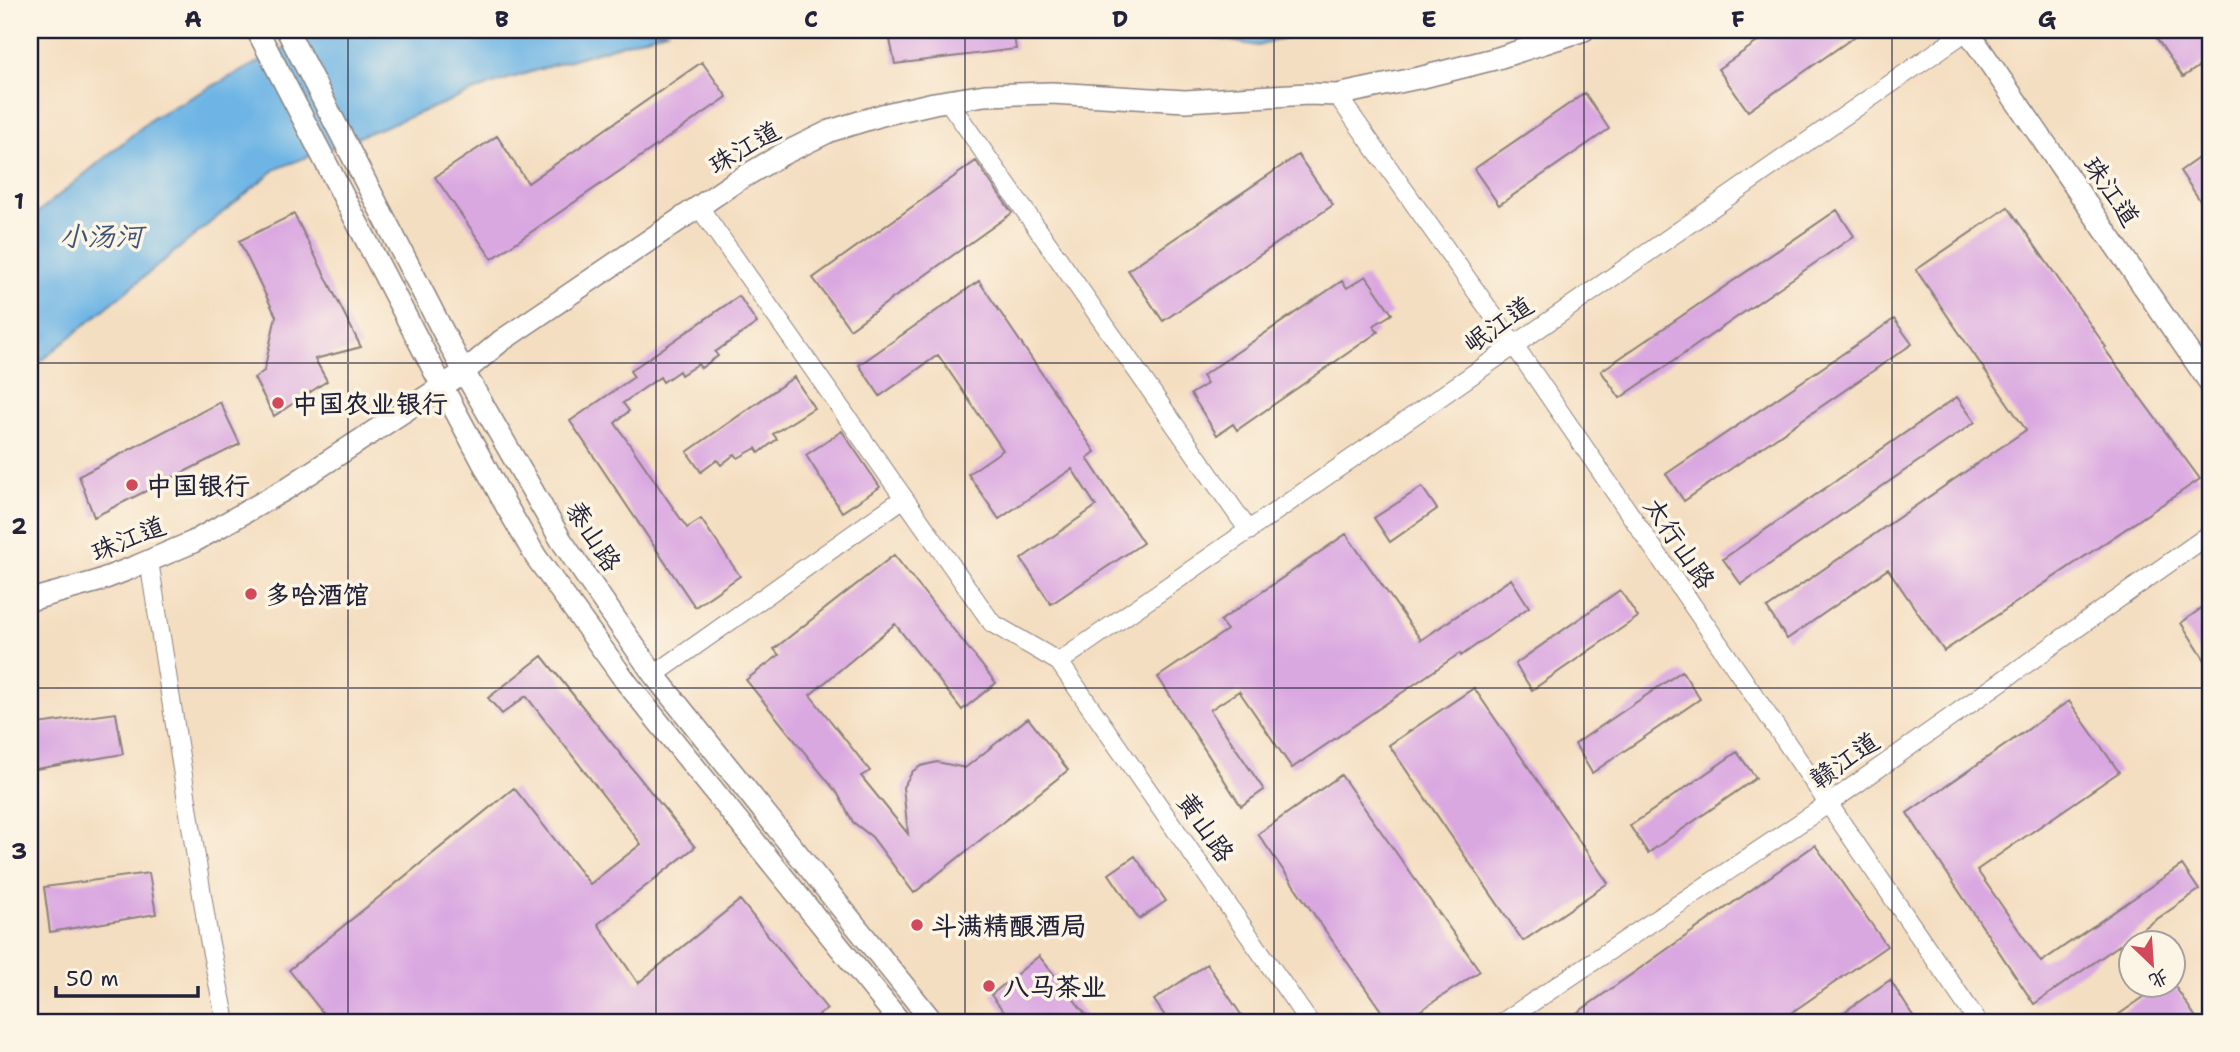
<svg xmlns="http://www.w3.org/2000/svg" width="2240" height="1052" font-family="'Shantell Sans','LXGW WenKai TC',sans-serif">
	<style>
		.water { fill: #6eb5e5; stroke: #486c90; stroke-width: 2 }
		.building { fill: #daa8e1 }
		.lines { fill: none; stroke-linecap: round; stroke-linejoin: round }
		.minor-casing { stroke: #8b807e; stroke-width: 20 }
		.tertiary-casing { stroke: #8b807e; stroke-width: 24 }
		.minor { stroke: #fff; stroke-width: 18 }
		.tertiary { stroke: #fff; stroke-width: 21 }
		.grid { fill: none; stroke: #22223b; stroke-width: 2; stroke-opacity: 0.55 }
		.poi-dot { fill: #d1495b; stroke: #fcf5e5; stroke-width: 2.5 }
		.labels { text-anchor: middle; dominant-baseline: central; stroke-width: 7; stroke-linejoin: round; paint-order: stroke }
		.street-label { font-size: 26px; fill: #22223b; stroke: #fcf5e5 }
		.poi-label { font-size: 26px; font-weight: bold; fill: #22223b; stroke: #fcf5e5; text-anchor: start }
		.water-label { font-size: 28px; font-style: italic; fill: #3d5576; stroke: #fcf5e5 }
		.neatline { fill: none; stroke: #22223b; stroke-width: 2.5 }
		.grid-label { font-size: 23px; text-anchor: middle; font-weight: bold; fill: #22223b }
	</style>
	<rect width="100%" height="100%" fill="#fcf5e5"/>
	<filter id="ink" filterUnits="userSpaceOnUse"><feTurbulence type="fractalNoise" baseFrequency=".0143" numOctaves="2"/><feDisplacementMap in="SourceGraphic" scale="14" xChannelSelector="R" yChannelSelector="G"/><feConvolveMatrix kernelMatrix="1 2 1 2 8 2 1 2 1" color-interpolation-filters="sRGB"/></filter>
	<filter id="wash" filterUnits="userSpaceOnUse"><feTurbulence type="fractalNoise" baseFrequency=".00686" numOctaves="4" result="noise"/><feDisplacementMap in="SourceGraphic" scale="28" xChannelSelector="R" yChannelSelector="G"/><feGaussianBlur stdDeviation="1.57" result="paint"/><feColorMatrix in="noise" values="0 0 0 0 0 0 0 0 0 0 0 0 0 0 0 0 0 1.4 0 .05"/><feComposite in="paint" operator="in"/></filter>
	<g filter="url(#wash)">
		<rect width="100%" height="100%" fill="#f4dec1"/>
		<path class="water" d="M319 30H669L498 82 276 169 30 370V219L154 117Z
			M1172 30H1309L1258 46Z"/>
		<g id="blocks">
			<path class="building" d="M888 30H1013L1016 49 895 64Z
				M1775 30H1864L1748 111 1718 69Z
				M2151 30H2210V59L2183 77Z
				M702 62 727 97 492 259 435 177 497 136 528 183Z
				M1585 93 1609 129 1499 205 1474 169Z
				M2210 150V215L2180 171Z
				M1298 155 1333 205 1163 321 1128 270Z
				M976 161 1012 213 850 329 813 278Z
				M2008 207 2106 347 2104 348 2200 479 1944 651 1888 569 1787 639 1767 608 2026 430 1916 270Z
				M1837 210 1854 236 1620 398 1601 371Z
				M294 214 361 347 315 359 327 381 274 416 254 378 264 371 276 316 239 241Z
				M1366 276 1392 314 1373 326 1378 332 1237 430 1233 424 1217 435 1191 394 1207 384 1202 376 1342 281 1347 288Z
				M979 281 1095 452 1087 458 1143 543 1051 604 1021 559 1096 506 1072 469 999 519 968 474 1003 450 938 355 880 396 859 365Z
				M739 296 757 323 715 352 718 356 701 368 698 364 681 375 679 371 663 382 660 377 623 403 629 411 615 423 687 528 701 519 740 576 695 607 570 421 634 377 630 371Z
				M1894 319 1912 344 1684 501 1666 474Z
				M794 377 814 408 773 434 777 439 759 453 756 448 738 458 735 454 721 465 717 460 701 472 687 452Z
				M1957 397 1975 422 1741 584 1723 559Z
				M220 402 240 444 94 517 79 476Z
				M842 431 880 487 842 512 806 455Z
				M1422 487 1437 509 1390 542 1374 518Z
				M1346 534 1421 640 1511 579 1529 607 1461 656 1460 653 1292 768 1239 691 1210 710 1264 790 1241 806 1158 677 1227 630 1220 621Z
				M894 555 996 683 962 710 895 624 810 695 870 771 861 776 908 834 903 787 913 771 921 766 937 762 965 768 1028 718 1068 770 914 893 872 837 853 822 838 794 746 680 779 655 774 649Z
				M1620 590 1638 617 1532 690 1515 664Z
				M2210 602V668L2181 623Z
				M542 656 695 847 598 924 638 983 740 900 827 1009 809 1022H330L289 970 514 788 590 884 641 844 526 696 502 714 488 698Z
				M1682 671 1700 699 1592 773 1575 744Z
				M1474 688 1608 883 1523 941 1389 745Z
				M2069 701 2119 772 1977 870 2041 962 2182 865 2199 890 2034 1004 1907 813Z
				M116 713 123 754 30 770V725Z
				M1737 752 1756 778 1648 853 1630 826Z
				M1341 775 1480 971 1403 1022H1389L1258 834Z
				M1815 845 1887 946 1778 1022H1564Z
				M1135 856 1166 901 1139 919 1109 874Z
				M149 873 156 914 50 932 44 887Z
				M1039 956 1092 1022H1012L991 995Z
				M1207 964 1246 1022H1169L1154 1000Z
				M1890 980 1917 1022H1830Z
				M2161 985H2174L2199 1022H2108Z"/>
		</g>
	</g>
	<g filter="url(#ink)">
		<use href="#blocks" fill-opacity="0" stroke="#8b807e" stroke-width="2"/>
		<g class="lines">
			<g class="minor-casing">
				<path id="minor" d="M1337 95 1514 345 1978 1022
					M948 101 1249 531
					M699 207 992 623 1059 662 1309 1022
					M149 561 209 939 226 1022
					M1059 662 1968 30
					M654 675 904 498
					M1503 1022 1828 804 2210 534"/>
			</g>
			<g class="tertiary-casing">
				<path id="tertiary" d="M257 30 442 386 504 502 536 557 627 683 900 1022
					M287 30 464 372 561 540 654 675 933 1022
					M1967 30 2210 383
					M30 600 95 582 137 566 193 542 286 489 464 372 501 341 735 182 781 155 830 131 882 115 934 103 985 95 1052 93 1185 101 1308 94 1337 95 1423 77 1498 58 1584 30"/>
			</g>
			<use href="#minor" class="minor"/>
			<use href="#tertiary" class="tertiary"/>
		</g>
	</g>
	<path class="grid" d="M348 30V1022M656 30V1022M965 30V1022M1274 30V1022M1584 30V1022M1892 30V1022M30 363H2210M30 688H2210"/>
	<g class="poi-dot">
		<circle cx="278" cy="403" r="7"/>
		<circle cx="132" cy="485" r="7"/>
		<circle cx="251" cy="594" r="7"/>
		<circle cx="917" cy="925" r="7"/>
		<circle cx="989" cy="986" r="7"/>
	</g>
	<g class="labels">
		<g class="street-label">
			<text transform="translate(744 147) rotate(-30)">珠江道</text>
			<text transform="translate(2112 191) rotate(56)">珠江道</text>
			<text transform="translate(1498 324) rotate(-35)">岷江道</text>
			<text transform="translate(594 536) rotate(57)">泰山路</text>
			<text transform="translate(128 538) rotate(-22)">珠江道</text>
			<text transform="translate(1680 543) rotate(56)">太行山路</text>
			<text transform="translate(1844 760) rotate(-35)">赣江道</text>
			<text transform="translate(1206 827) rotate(55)">黄山路</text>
		</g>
		<g class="poi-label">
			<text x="292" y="403">中国农业银行</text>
			<text x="146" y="485">中国银行</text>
			<text x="265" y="594">多哈酒馆</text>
			<text x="931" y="925">斗满精酿酒局</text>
			<text x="1003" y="986">八马茶业</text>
		</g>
		<g class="water-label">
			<text x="101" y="236">小汤河</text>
		</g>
	</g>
	<rect width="2240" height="1052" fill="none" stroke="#fcf5e5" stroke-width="77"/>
	<g transform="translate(2152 964) rotate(155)"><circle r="33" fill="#fcf5e5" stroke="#a5a1a1" stroke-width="2"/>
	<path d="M0-5L12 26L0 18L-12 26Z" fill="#d1495b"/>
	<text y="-10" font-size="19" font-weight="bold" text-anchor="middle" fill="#22223b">北</text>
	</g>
	<path d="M56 986v10h142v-10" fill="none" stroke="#22223b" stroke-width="3.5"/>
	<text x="66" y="986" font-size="21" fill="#22223b" stroke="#fcf5e5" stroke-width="5" paint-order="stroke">50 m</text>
	<rect x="38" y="38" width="2164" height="976" class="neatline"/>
	<g class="grid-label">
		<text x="193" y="27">A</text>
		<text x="502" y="27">B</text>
		<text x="811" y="27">C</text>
		<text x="1120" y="27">D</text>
		<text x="1429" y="27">E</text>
		<text x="1738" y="27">F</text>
		<text x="2047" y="27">G</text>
		<text x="19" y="209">1</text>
		<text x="19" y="534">2</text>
		<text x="19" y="859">3</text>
	</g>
</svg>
